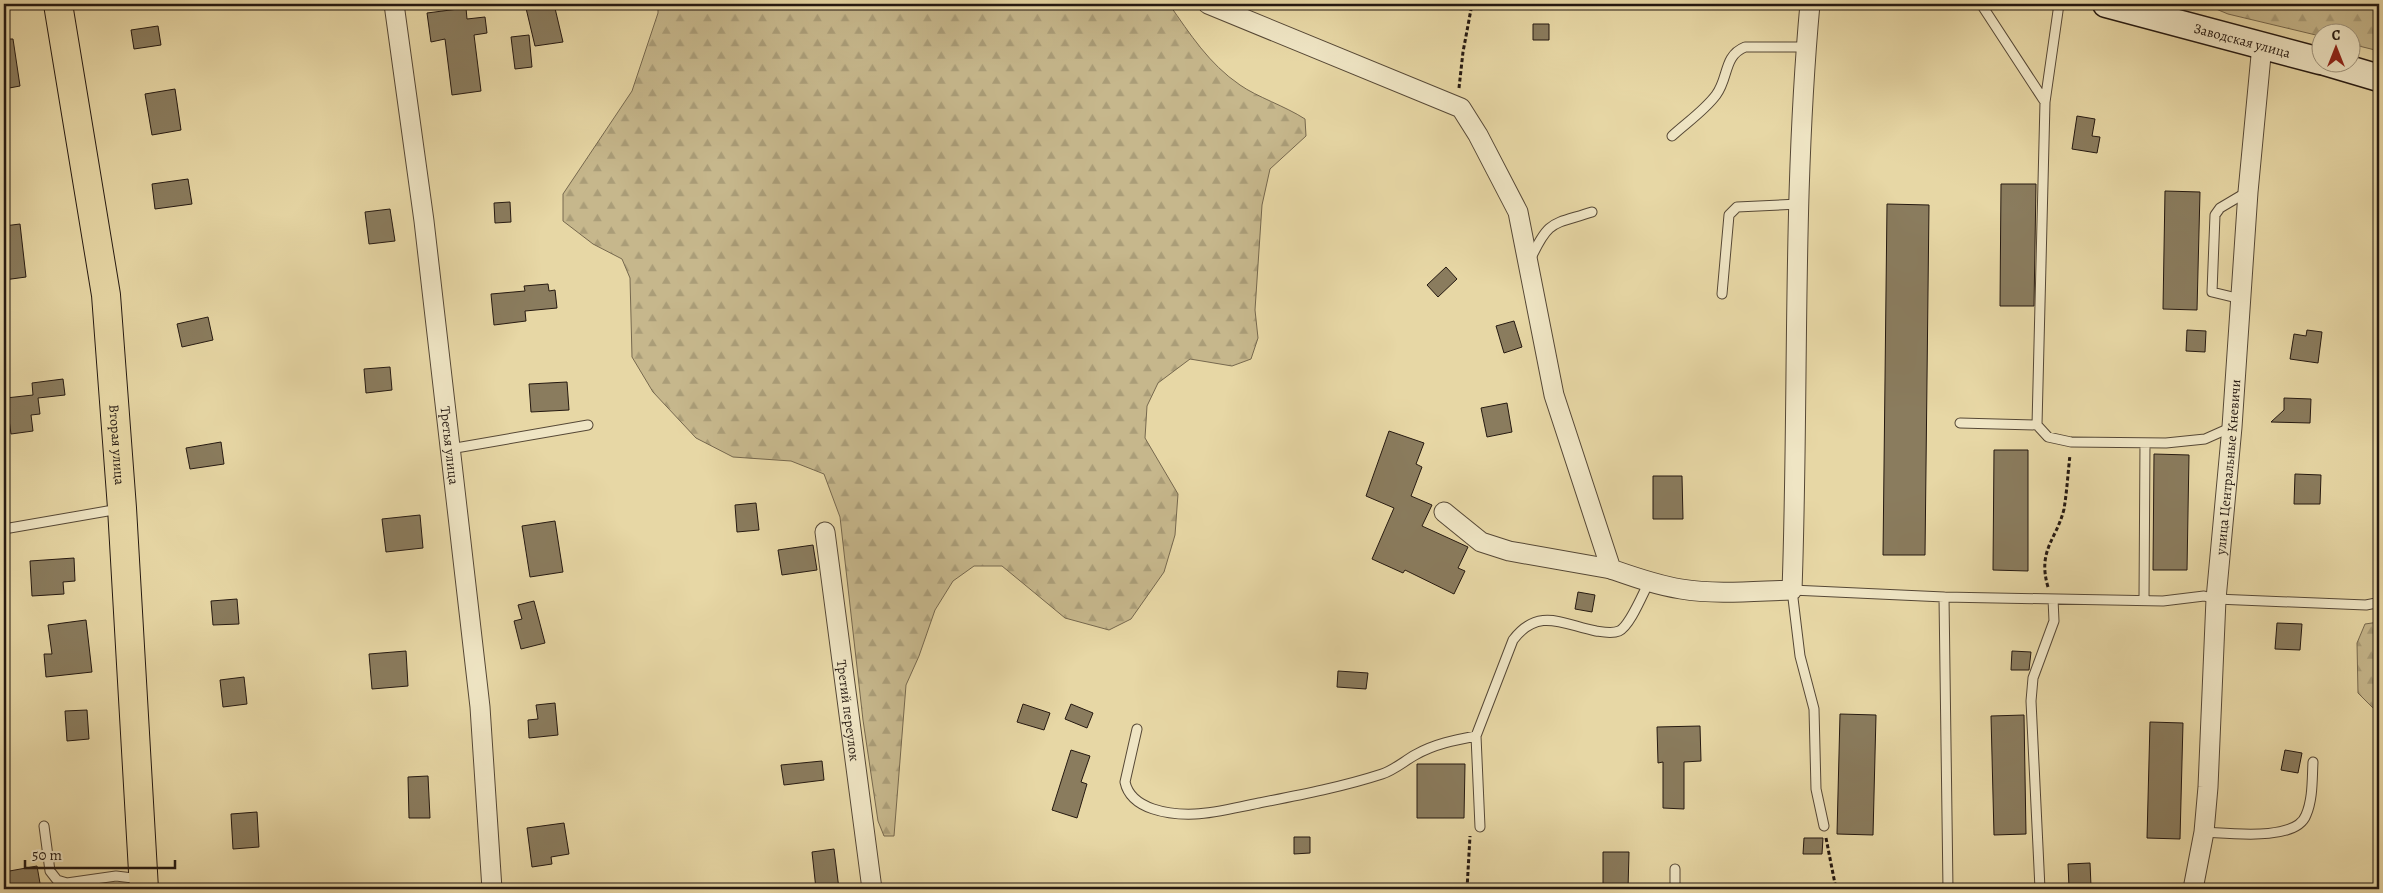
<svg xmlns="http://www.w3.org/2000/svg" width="2383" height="893" font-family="Alegreya,serif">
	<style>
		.forest { fill: url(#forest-firs); stroke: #76684e }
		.building { fill: #8a7c5e; stroke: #251911 }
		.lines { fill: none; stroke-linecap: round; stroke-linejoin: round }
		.lane-casing { stroke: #564836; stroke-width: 11 }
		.street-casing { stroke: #564836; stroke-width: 21 }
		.secondary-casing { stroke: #251911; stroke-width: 29 }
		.primary-casing { stroke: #251911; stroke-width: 30 }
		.path { stroke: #251911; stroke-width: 3; stroke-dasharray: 4 2.5; stroke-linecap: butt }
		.lane { stroke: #efe5c4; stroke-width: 9 }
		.street { stroke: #efe5c4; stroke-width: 19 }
		.secondary { stroke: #efe5c4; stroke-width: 26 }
		.primary { stroke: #e7d7a5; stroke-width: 28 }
		.labels { text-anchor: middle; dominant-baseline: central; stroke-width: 5; stroke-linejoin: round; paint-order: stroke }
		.street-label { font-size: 14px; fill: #251911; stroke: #efe5c4 }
	</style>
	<defs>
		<pattern id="forest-firs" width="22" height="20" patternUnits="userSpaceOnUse" patternTransform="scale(1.25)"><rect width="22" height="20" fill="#c6b78c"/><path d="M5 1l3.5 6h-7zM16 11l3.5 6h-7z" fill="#aa9d78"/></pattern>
	</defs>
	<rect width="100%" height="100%" fill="#e7d7a5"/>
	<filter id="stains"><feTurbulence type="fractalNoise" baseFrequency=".004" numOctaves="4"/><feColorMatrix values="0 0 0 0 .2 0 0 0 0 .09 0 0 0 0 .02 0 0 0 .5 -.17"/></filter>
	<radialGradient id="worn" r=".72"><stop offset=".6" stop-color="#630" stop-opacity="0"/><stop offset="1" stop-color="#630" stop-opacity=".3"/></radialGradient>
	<path class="forest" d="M658 4H1169C1190 34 1209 64 1240 85 1257 97 1285 106 1305 119L1306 136 1270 169 1262 205 1255 310 1258 338 1251 359 1232 366 1190 359 1158 383 1147 406 1145 438 1178 494 1175 535 1164 572 1131 619 1109 630 1065 618 1002 566H974L953 581 935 610 919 656 906 685 894 836H884L878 821 863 720 840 517 824 474 791 461 733 457 696 438 653 392 632 357 630 278 622 259 593 244 563 221V194L632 91 658 13Z
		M2204 4H2379V51L2351 44 2350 32H2320V36L2228 14Z
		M2379 622V711L2375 710 2358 693 2357 643 2365 624Z"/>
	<path class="building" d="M525 4H554L563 42 535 46Z
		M466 8 467 19 485 17 487 33 474 35 481 91 452 95 445 39 431 42 427 13Z
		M1533 24H1549V40H1533Z
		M158 26 161 45 134 49 131 30Z
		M529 35 532 67 515 69 511 37Z
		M4 39H13L20 86 4 89Z
		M175 89 181 130 152 135 145 94Z
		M2077 116 2095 119 2092 136 2100 137 2097 153 2072 149Z
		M188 179 192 204 155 209 152 184Z
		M2001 184H2036L2034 306H2000Z
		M2165 191 2200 192 2197 310 2163 309Z
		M510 202 511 222 495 223 494 203Z
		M1887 204 1929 205 1925 555H1883Z
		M390 209 395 241 369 244 365 212Z
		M20 224 26 277 4 280V226Z
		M1446 267 1457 279 1438 297 1427 285Z
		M548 284 549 291 555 290 557 308 525 311 526 321 494 325 491 294 525 291 524 286Z
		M208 317 213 340 182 347 177 324Z
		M1514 321 1522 347 1504 353 1496 326Z
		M2187 330 2206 331 2205 352 2186 351Z
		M2307 330 2322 332 2318 363 2290 359 2294 334 2306 336Z
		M390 367 392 390 366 393 364 369Z
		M63 379 65 395 38 398 40 414 31 415 33 431 11 434 6 398 33 395 32 383Z
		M567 382 569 410 531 412 529 384Z
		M2284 398 2311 399 2310 423 2271 422 2284 410Z
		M1507 403 1512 432 1487 437 1481 408Z
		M1389 431 1424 443 1416 464 1422 467 1411 496 1432 505 1422 526 1468 547 1458 568 1465 571 1454 594 1405 570 1403 573 1372 559 1394 508 1366 496Z
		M221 442 224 464 190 469 186 448Z
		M1994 450H2028V571L1993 570Z
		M2154 454 2189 455 2187 570H2153Z
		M2295 474 2321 475 2320 504H2294Z
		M1653 476H1682L1683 519H1653Z
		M756 503 759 530 737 532 735 505Z
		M420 515 423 548 386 552 382 519Z
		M555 521 563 572 530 577 522 526Z
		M813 545 817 570 782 575 778 550Z
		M74 558 75 581 63 582 64 594 32 596 30 561Z
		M1578 592 1595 595 1592 612 1575 609Z
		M237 599 239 624 213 625 211 601Z
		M534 601 545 643 521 649 514 621 522 619 518 605Z
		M86 620 92 672 46 677 44 654H52L48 625Z
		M2277 623 2302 624 2300 650 2275 649Z
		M406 651 408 686 372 689 369 654Z
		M2012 651 2031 652 2029 670H2011Z
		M1338 671 1368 673 1366 689 1337 687Z
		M244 677 247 704 223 707 220 680Z
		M555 703 558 735 529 738 528 720 538 719 536 705Z
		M1023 704 1050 713 1044 730 1017 722Z
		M1071 704 1093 713 1087 728 1065 719Z
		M87 710 89 739 67 741 65 711Z
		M1840 714 1876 715 1873 835 1837 834Z
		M2024 715 2026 834 1994 835 1991 716Z
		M2150 722 2183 723 2180 839 2147 838Z
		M1700 726 1701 761 1684 762V809L1663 808V762L1658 763 1657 727Z
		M1071 750 1090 756 1081 782 1087 784 1077 818 1052 810Z
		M2285 750 2302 753 2298 773 2281 770Z
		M822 761 824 780 784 785 781 765Z
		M1417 764H1465L1464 818H1417Z
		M428 776 430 818H409L408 777Z
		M257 812 259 847 233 849 231 814Z
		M564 823 569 854 551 857 552 864 532 867 527 828Z
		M1294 837H1310V853L1294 854Z
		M1804 838H1823L1822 854H1803Z
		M834 849 839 889H816L812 852Z
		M1603 852H1629L1628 889H1603Z
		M2090 863 2091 886 2069 887 2068 864Z
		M37 866 41 889H4V872Z"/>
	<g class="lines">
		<g class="lane-casing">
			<path id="lane" d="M1981 4 2045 102
				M2059 4 2045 102 2037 425 2048 437 2071 442 2166 443 2205 439 2232 427
				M1672 136C1686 123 1704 111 1716 95 1729 78 1723 56 1745 47H1806
				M1530 260C1549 219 1552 225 1592 212
				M1722 294 1729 215 1737 207 1799 204
				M2241 299 2212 292 2215 215 2220 208 2247 192
				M1960 423 2037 425
				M450 449 588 425
				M4 529 119 509
				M1944 597 2163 601 2204 596 2216 599 2366 605 2376 603 2379 600
				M2144 600 2145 443
				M1137 729 1125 782C1131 810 1170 815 1195 814 1216 813 1238 807 1259 803 1300 795 1342 787 1382 774 1394 770 1403 762 1415 755 1434 744 1455 740 1476 736L1513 640C1538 607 1562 624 1596 631 1603 632 1612 634 1619 631 1630 626 1643 593 1649 582
				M1476 736 1480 827
				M44 826 50 871 57 880 67 883 116 876 141 879
				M1824 826 1816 789 1814 709 1800 656 1792 590 1944 597 1948 889
				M2204 832C2228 833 2296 842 2306 815 2313 799 2312 779 2313 762
				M1675 869V889
				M2040 889 2031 701 2033 678 2054 621 2053 599"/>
		</g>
		<g class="street-casing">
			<g id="street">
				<path id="s1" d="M394 4 424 221 480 707 492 889"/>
				<path d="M1208 4 1461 108 1478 135 1518 212 1554 395 1611 569C1634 577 1656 585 1681 589 1717 595 1755 591 1792 590 1799 395 1792 198 1810 4"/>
				<path d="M1444 512 1481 542 1509 551 1611 569"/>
				<path id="s2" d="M825 532 872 889"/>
				<path id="s3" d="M2193 889 2204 832 2208 787 2216 599 2232 427 2248 192 2262 45"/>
			</g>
		</g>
		<g class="secondary-casing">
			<g id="secondary">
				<path id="s4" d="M2106 4 2320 61"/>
				<path d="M2325 62 2379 78"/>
			</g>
		</g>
		<g class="primary-casing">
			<g id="primary">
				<path id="s5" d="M58 4 106 295 122 508 144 889"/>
			</g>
		</g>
		<path class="path" d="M1459 88 1463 52 1472 4
			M2048 587C2037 550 2057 539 2064 509 2067 491 2068 472 2070 455
			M1826 838 1836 889
			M1467 889 1470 836"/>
		<use href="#lane" class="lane"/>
		<use href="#street" class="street"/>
		<use href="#secondary" class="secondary"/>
		<use href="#primary" class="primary"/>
	</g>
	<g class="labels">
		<g class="street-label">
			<text stroke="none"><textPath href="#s4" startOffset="141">Заводская улица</textPath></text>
			<text stroke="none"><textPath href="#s5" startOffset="445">Вторая улица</textPath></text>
			<text stroke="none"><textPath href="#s1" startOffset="445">Третья улица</textPath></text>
			<text stroke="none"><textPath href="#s3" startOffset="424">улица Центральные Кневичи</textPath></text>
			<text stroke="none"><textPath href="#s2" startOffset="180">Третий переулок</textPath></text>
		</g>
	</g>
	<rect width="2383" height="893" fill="none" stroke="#e7d7a5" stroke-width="20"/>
	<rect x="5" y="5" width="2373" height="883" fill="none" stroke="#251911" stroke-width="2.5"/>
	<rect x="10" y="10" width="2363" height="873" fill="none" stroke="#251911"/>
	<g transform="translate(2336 48)"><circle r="24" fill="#efe5c4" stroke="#9e937c"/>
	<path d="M0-4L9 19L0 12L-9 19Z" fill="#8f2418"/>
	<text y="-8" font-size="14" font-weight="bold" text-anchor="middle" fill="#251911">С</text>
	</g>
	<path d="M25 860v8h150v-8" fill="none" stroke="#251911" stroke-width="2.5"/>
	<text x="32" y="860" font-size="15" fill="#251911" stroke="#efe5c4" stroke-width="4" paint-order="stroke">50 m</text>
	<rect width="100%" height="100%" filter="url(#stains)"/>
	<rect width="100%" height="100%" fill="url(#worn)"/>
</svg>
